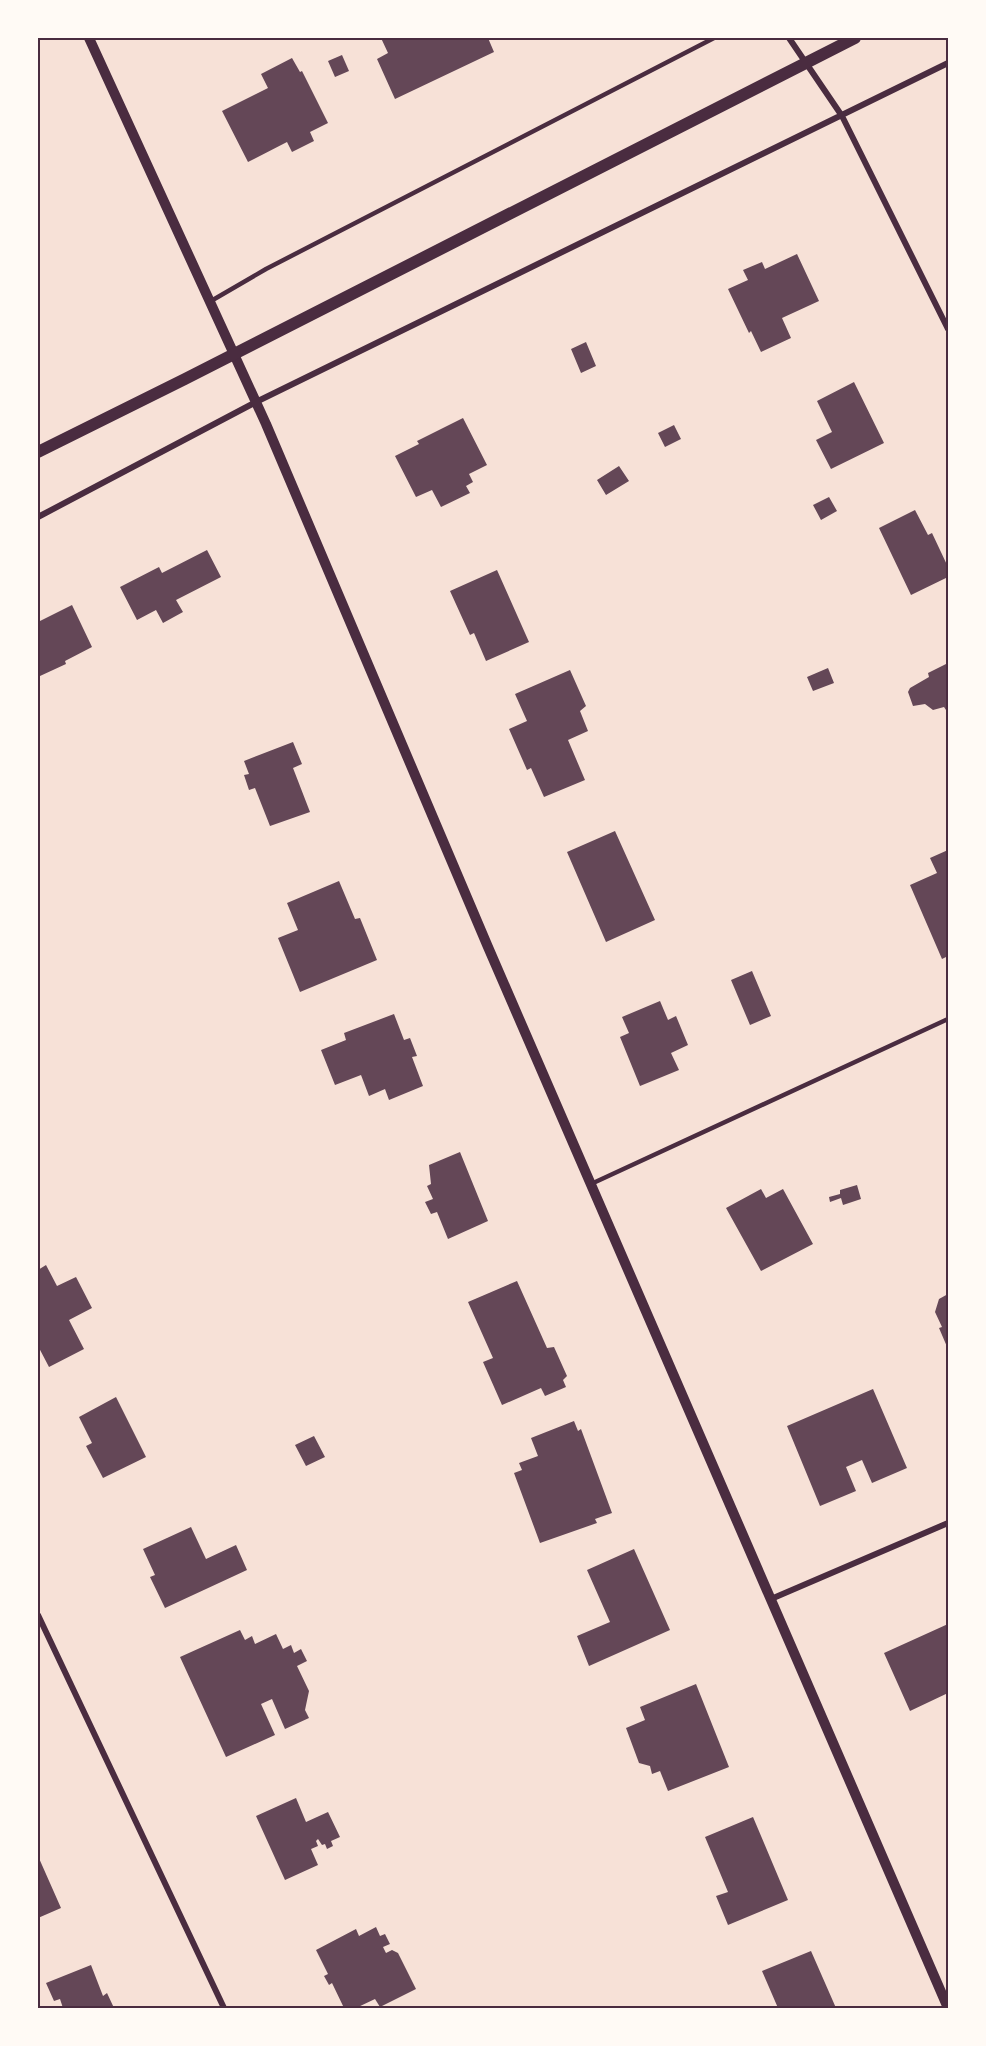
<svg xmlns="http://www.w3.org/2000/svg" width="986" height="2046" font-family="Quicksand,sans-serif">
	<style>
		.building { fill: #644757 }
		.lines { fill: none; stroke-linecap: round; stroke-linejoin: round }
		.service { stroke: #4a2c40; stroke-width: 4.5 }
		.minor { stroke: #4a2c40; stroke-width: 6 }
		.tertiary { stroke: #4a2c40; stroke-width: 10 }
		.secondary { stroke: #4a2c40; stroke-width: 12 }
		.neatline { fill: none; stroke: #4a2c40; stroke-width: 2 }
	</style>
	<rect width="100%" height="100%" fill="#f7e1d7"/>
	<path class="building" d="M381 38H488L494 52 395 99 377 59 388 53Z
		M342 55 349 71 335 77 328 61Z
		M292 58 300 72 302 71 328 123 310 132 314 141 292 152 287 142 248 162 222 111 268 88 261 74Z
		M797 254 819 301 782 318 791 338 761 352 751 331 749 333 728 289 748 280 743 270 762 262 765 269Z
		M586 342 596 366 581 373 571 349Z
		M854 382 884 443 831 469 816 440 832 432 817 401Z
		M463 418 487 465 469 474 473 482 466 486 470 493 441 507 432 490 416 497 395 456 419 444 417 441Z
		M674 425 681 439 665 447 658 433Z
		M619 466 629 481 606 495 597 480Z
		M829 497 837 511 821 520 813 505Z
		M915 510 928 535 932 533 948 567V577L911 595 879 528Z
		M207 550 221 577 176 600 183 612 163 623 156 610 137 620 120 587 159 567 162 573Z
		M497 570 529 642 486 661 474 633 470 635 450 591Z
		M72 605 92 647 65 661 66 664 40 676 38 672V622Z
		M948 663V709L946 710 944 707 933 710 925 704 913 706 908 692 910 688 929 677 928 673Z
		M828 668 834 683 813 691 807 677Z
		M570 670 586 706 580 711 588 731 568 740 585 780 544 797 531 768 527 770 509 729 527 721 515 694Z
		M293 742 302 764 293 768 310 812 270 826 255 788 249 790 244 775 249 774 244 761Z
		M615 831 655 920 606 942 567 852Z
		M948 850V956L942 959 910 885 937 873 930 858Z
		M339 881 355 919 360 918 377 960 300 992 278 938 298 930 287 903Z
		M752 971 771 1016 750 1025 731 980Z
		M660 1001 668 1020 676 1016 688 1045 671 1053 679 1070 640 1086 620 1037 629 1033 622 1017Z
		M394 1014 404 1040 410 1038 417 1056 412 1057 423 1086 389 1100 385 1089 369 1096 361 1075 335 1085 321 1050 346 1040 344 1033Z
		M460 1152 488 1221 448 1239 437 1212 431 1214 425 1202 433 1199 427 1186 431 1184 429 1165Z
		M857 1185 861 1199 843 1205 841 1198 830 1202 829 1197 840 1194V1190Z
		M761 1189 766 1198 783 1189 813 1244 761 1271 726 1208Z
		M46 1265 57 1286 76 1277 92 1308 69 1320 84 1349 49 1367 38 1346V1270Z
		M517 1281 547 1348 554 1347 567 1376 563 1380 566 1387 545 1396 541 1388 502 1405 483 1362 493 1358 468 1302Z
		M948 1294V1349L939 1328 942 1327 935 1312 939 1299Z
		M873 1389 907 1468 872 1483 862 1460 846 1467 856 1491 820 1506 787 1426Z
		M116 1397 146 1457 103 1478 86 1446 92 1443 79 1417Z
		M574 1421 578 1431 581 1429 612 1513 595 1519 597 1523 540 1543 514 1473 522 1470 519 1463 538 1456 531 1438Z
		M314 1436 325 1457 306 1466 295 1445Z
		M191 1527 206 1559 236 1545 247 1570 165 1608 150 1577 155 1575 143 1549Z
		M634 1549 670 1630 589 1666 577 1636 610 1622 587 1570Z
		M948 1624V1693L910 1711 884 1653Z
		M240 1630 245 1640 252 1636 255 1644 276 1634 283 1649 291 1645 294 1653 301 1649 307 1661 297 1666 309 1691 305 1710 309 1718 285 1729 272 1699 261 1704 275 1735 226 1757 180 1657Z
		M696 1684 729 1767 668 1791 660 1771 652 1774 650 1766 639 1763 626 1728 645 1720 640 1707Z
		M296 1798 306 1822 328 1812 340 1837 331 1841 333 1846 327 1849 325 1844 322 1845 318 1839 316 1841 318 1846 311 1849 318 1865 285 1880 256 1816Z
		M753 1817 788 1900 728 1925 716 1896 728 1892 705 1837Z
		M38 1856 61 1908 38 1918Z
		M376 1927 380 1936 385 1934 390 1944 383 1947 386 1953 392 1950 398 1953 416 1989 380 2007 375 1999 356 2008H344L332 1983 329 1985 324 1976 328 1974 316 1950 356 1929 359 1936Z
		M811 1951 836 2008H778L762 1971Z
		M91 1965 103 1996 107 1993 114 2008H63L60 1999 54 2001 46 1983Z"/>
	<g class="lines">
		<path class="service" d="M211 301 266 269 714 38
			M591 1184 948 1019"/>
		<path class="minor" d="M789 38 842 116 948 329
			M38 517 256 402 948 63
			M771 1599 948 1523
			M38 1615 224 2008"/>
		<path class="tertiary" d="M89 38 266 424 488 947 948 2008"/>
		<path class="secondary" d="M38 452 185 379 855 38"/>
	</g>
	<rect width="986" height="2046" fill="none" stroke="#fffaf5" stroke-width="78"/>
	<rect x="39" y="39" width="908" height="1968" class="neatline"/>
</svg>
